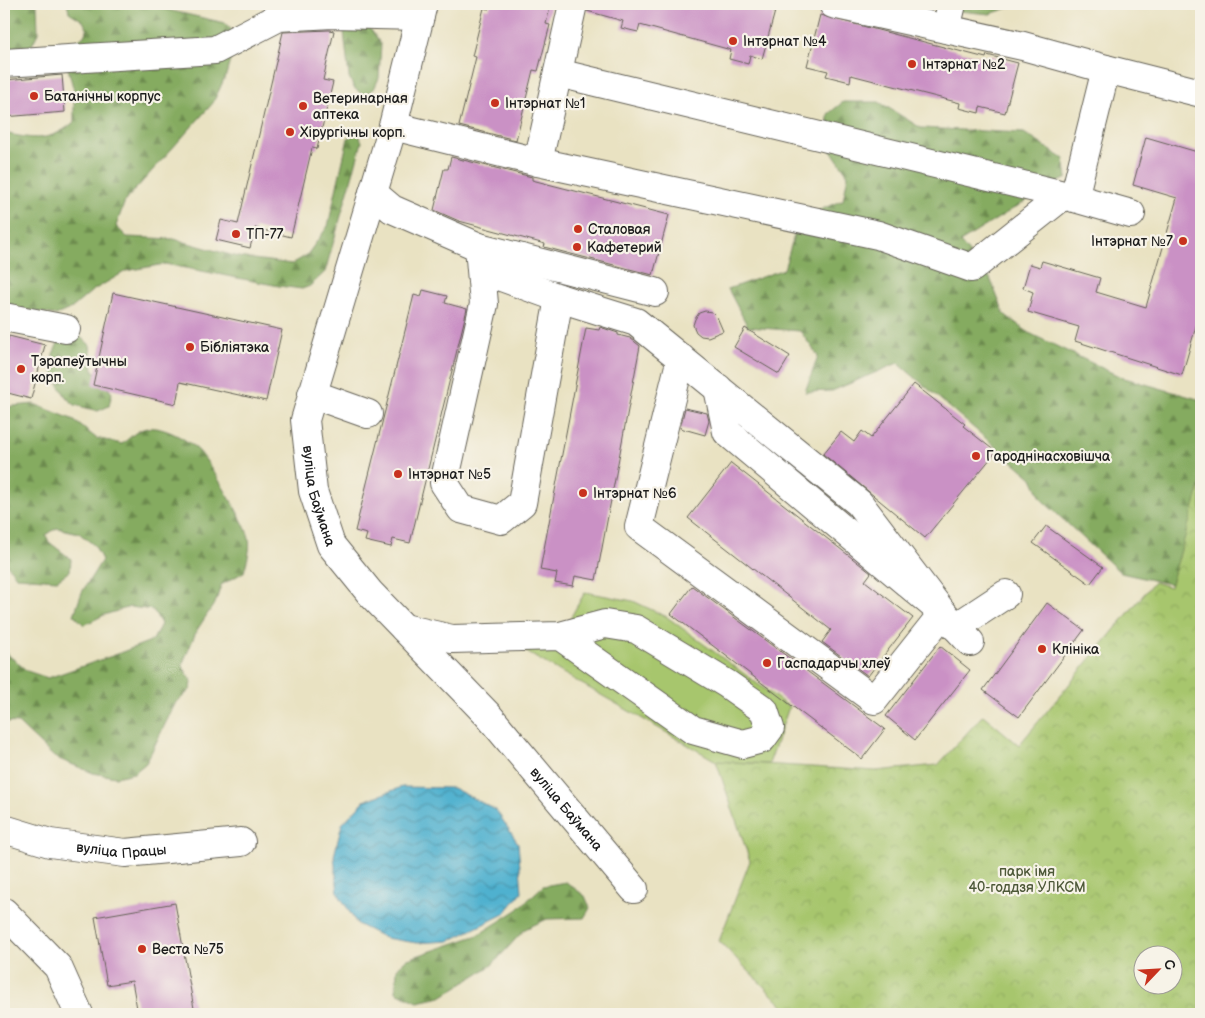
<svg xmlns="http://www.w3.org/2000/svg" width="1205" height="1018" font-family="'Balsamiq Sans',sans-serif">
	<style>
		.forest { fill: url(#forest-firs); stroke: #50643e }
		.park { fill: url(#park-crowns); stroke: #627144; fill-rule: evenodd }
		.garden { fill: #a7c66d; stroke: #627144 }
		.water { fill: url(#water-waves); stroke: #366676 }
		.building { fill: #ca91c5 }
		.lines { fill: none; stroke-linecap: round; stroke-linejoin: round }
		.minor-casing { stroke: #646156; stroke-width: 30 }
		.minor { stroke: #fff; stroke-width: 28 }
		.poi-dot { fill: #c8321e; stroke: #f7f3e8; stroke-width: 2 }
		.labels { text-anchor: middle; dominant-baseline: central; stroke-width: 4.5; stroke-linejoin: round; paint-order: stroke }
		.poi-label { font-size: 14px; fill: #1c1c1c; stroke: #f7f3e8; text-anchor: start }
		.street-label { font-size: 14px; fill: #1c1c1c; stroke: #f7f3e8 }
		.park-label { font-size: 14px; fill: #4d5838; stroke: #f7f3e8 }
	</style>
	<defs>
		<pattern id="forest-firs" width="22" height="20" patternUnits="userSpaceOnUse" patternTransform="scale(1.25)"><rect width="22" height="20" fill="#85ab60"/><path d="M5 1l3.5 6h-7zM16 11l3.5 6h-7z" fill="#6c8a4e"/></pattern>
		<pattern id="park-crowns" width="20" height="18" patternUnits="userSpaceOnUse" patternTransform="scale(1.25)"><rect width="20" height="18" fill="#a7c66d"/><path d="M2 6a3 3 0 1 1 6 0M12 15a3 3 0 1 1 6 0" fill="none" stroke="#8faa5e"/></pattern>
		<pattern id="water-waves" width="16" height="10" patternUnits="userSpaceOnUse" patternTransform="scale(1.25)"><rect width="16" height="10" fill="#50b1cf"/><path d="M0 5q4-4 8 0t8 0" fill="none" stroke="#428fa7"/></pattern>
	</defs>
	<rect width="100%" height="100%" fill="#f7f3e8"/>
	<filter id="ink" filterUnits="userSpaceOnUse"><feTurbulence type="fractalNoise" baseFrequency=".02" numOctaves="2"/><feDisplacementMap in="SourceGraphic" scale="10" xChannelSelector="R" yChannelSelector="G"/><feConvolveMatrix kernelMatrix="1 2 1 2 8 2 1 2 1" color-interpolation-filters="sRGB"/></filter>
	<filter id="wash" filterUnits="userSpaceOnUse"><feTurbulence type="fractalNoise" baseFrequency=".0096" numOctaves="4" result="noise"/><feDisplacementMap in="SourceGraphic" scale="20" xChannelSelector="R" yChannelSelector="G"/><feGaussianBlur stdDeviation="1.12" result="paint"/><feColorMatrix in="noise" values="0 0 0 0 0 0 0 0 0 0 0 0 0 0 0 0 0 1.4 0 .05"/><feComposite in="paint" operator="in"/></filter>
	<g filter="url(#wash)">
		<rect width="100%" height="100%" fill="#e9e2c2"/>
		<path class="forest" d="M4 4H37L38 33 30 49 4 54Z
			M67 4H142L225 23 234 32 235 43 226 75 213 103 125 201 116 226 127 237 174 239 238 257 292 264 307 255 328 226 348 138 358 132 362 142 325 272 310 286 302 289 279 286 165 264 126 271 92 291 72 308 56 315 4 306V133C33 139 49 143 74 122V91L65 57 68 48 84 36 87 29 83 21 69 12Z
			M929 4H1020L990 14 937 9Z
			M366 23 381 44 379 78 374 89 363 95 354 88 349 77 344 32 353 25Z
			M843 102H879L921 128 1024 133 1064 159 1067 178 1048 187 960 242 990 278 1004 314 1029 333 1121 377 1201 400V591L1121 573 1042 500 1032 478 898 363 832 391 805 392 818 356 800 331 748 327 728 289 784 269 799 219 843 200 848 175 828 146V114Z
			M69 337H81L90 345 93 370 112 393 109 406 98 411 75 405 66 397 54 377 53 354 58 343Z
			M34 404 72 419 96 438 122 444C130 438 137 429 148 428 164 426 188 440 199 451 209 462 247 525 249 538 251 550 247 560 244 572L221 585 216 601 197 630 182 665 192 682 191 689 175 704 146 763 134 773 115 777 93 773 54 757 18 723 4 722V651L27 671 48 678 112 656 153 640 161 624 153 610 130 607 104 615 84 625 74 615 82 592 102 560 95 546 79 533 57 528 46 535 49 542 71 559 70 571 57 580 17 577 4 561V407Z
			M566 882 585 896 590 908 584 918 547 919 525 929 492 965 441 997 418 1002 396 992 397 969 405 960 478 935 517 910 543 886Z"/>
		<path class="park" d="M1201 483V1014H791L719 941 750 861 716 761 876 771 938 765 983 715 1019 745 1154 582 1170 587ZM1142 956H1172V986H1142Z"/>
		<path class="garden" d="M585 592 633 601 667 617 789 707 769 764 716 761 521 649 567 624Z"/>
		<path class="water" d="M402 787 453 788 496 810 518 843 522 892 504 914 449 941 417 943 385 938 357 924 338 893 334 856 342 824 364 801Z"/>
		<g id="blocks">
			<path class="building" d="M491 4H551L546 24 550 25 538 71 533 70 516 140 459 126 476 57 472 56 484 8 489 9Z
				M588 4H777L762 59 750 55 748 64 729 59 731 50 640 25 638 32 621 28 623 21 587 11Z
				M820 15 986 58 987 55 1018 63 1005 113 980 107 979 113 959 108 960 103 851 75 850 82 826 76 828 71 807 66Z
				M329 30 334 31 323 80 333 82 317 149 312 148 291 237 255 228 250 248 216 240 221 220 238 224 283 32Z
				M62 75 65 112 4 117V80Z
				M1146 137 1201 153V309L1182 375 1075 341 1079 327 1028 312 1033 292 1023 288 1030 264 1040 267 1042 261 1100 278 1096 292 1146 307 1177 198 1133 185Z
				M451 157 532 177V180L669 215 653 275 544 247 545 244 459 221 434 210 444 169H448Z
				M423 290 447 296 445 303 467 309 410 543 393 539 391 547 365 541 367 534 355 531 414 295 421 297Z
				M113 293 282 330 266 401 180 382 176 404 93 385Z
				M705 311 712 312 717 317 723 331 708 337 701 336 696 332 693 325 695 319 699 313Z
				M600 327 618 333V335L630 338 640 346 596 580 575 576 573 586 555 583 557 573 540 570 586 328 599 330Z
				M745 328 790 356 779 374 734 347Z
				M9 336 45 345 31 399 4 392V346H6Z
				M914 384 965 424 963 426 996 452 925 538 823 454 841 432 854 442 862 431 871 438Z
				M685 408 707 413 709 421 705 435 680 428Z
				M731 463 871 573 865 581 913 618 868 676 822 642 831 630 688 518Z
				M1046 526 1103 567 1090 584 1033 543Z
				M692 586 885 729 862 759 671 614Z
				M1047 603 1084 630 1019 717 983 690Z
				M940 646 970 670 915 740 886 716Z
				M175 903 195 1014H138L132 981 107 985 95 917Z"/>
		</g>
	</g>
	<g filter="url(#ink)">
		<use href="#blocks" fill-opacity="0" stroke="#646156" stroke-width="1"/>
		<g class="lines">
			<g class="minor-casing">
				<g id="minor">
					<path id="s1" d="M423 4 393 126 305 420 313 491 331 545 370 593 488 715 634 889"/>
					<path d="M833 4 1023 46 1106 69 1201 93"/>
					<path d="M946 29 952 4"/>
					<path d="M4 63 215 50 279 17 332 14 420 16"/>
					<path d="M558 73 1064 195"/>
					<path d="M393 126 538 162 878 235 972 268 1064 195 1131 214"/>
					<path d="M538 162 573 4"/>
					<path d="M373 193 392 209 479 247 655 292"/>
					<path d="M1074 198 1106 69"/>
					<path d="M479 247 484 304 444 483 461 509 501 520 522 503 559 298 482 270"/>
					<path d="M559 298 636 322 859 503 943 613 970 642"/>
					<path d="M4 317 66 329"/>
					<path d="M681 358 639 527 874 700 943 613 727 432 718 388"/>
					<path d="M312 394 368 414"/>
					<path d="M956 627 1006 594"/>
					<path d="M404 628 452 639 560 636 693 730 743 744 762 739 770 728 764 710 727 684 636 629 605 624 560 636"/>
					<path id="s2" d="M4 829 50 843 125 853 241 842"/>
					<path d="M4 912 58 967 79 1014"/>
				</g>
			</g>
			<use href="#minor" class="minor"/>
		</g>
	</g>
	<g class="poi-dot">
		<circle cx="733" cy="41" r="5"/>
		<circle cx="912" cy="64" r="5"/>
		<circle cx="34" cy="96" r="5"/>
		<circle cx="495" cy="103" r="5"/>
		<circle cx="303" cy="106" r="5"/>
		<circle cx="290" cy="132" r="5"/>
		<circle cx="578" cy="229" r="5"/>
		<circle cx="236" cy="234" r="5"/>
		<circle cx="1183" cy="241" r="5"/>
		<circle cx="577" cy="247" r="5"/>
		<circle cx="190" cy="347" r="5"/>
		<circle cx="21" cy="369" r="5"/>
		<circle cx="976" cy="456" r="5"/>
		<circle cx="398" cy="474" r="5"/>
		<circle cx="583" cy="493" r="5"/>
		<circle cx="1042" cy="649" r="5"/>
		<circle cx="767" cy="663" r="5"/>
		<circle cx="142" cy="949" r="5"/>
	</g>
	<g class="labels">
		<g class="poi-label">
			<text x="743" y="41">Інтэрнат №4</text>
			<text x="922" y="64">Інтэрнат №2</text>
			<text x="44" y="96">Батанічны корпус</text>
			<text x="313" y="98">Ветеринарная<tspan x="313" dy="16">аптека</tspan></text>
			<text x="505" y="103">Інтэрнат №1</text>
			<text x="300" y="132">Хірургічны корп.</text>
			<text x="588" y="229">Сталовая</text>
			<text x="246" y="234">ТП-77</text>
			<text x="1173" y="241" text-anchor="end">Інтэрнат №7</text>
			<text x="587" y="247">Кафетерий</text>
			<text x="200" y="347">Бібліятэка</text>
			<text x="31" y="361">Тэрапеўтычны<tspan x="31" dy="16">корп.</tspan></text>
			<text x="986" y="456">Гароднінасховішча</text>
			<text x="408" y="474">Інтэрнат №5</text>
			<text x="593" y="493">Інтэрнат №6</text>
			<text x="1052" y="649">Клініка</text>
			<text x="777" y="663">Гаспадарчы хлеў</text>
			<text x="152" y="949">Веста №75</text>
		</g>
		<g class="street-label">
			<text stroke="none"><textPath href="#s1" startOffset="510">вуліца Баўмана</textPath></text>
			<text stroke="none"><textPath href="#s1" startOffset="915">вуліца Баўмана</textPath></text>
			<text stroke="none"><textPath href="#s2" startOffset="120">вуліца Працы</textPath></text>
		</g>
		<g class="park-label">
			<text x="1027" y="871">парк імя<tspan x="1027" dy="16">40-годдзя УЛКСМ</tspan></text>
		</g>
	</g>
	<rect width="1205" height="1018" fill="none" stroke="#f7f3e8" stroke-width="20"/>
	<g transform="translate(1158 970) rotate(65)"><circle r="24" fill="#f7f3e8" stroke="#9f9d96"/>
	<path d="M0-4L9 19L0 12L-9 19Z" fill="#c8321e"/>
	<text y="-8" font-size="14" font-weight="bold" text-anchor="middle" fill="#1c1c1c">С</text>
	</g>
</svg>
